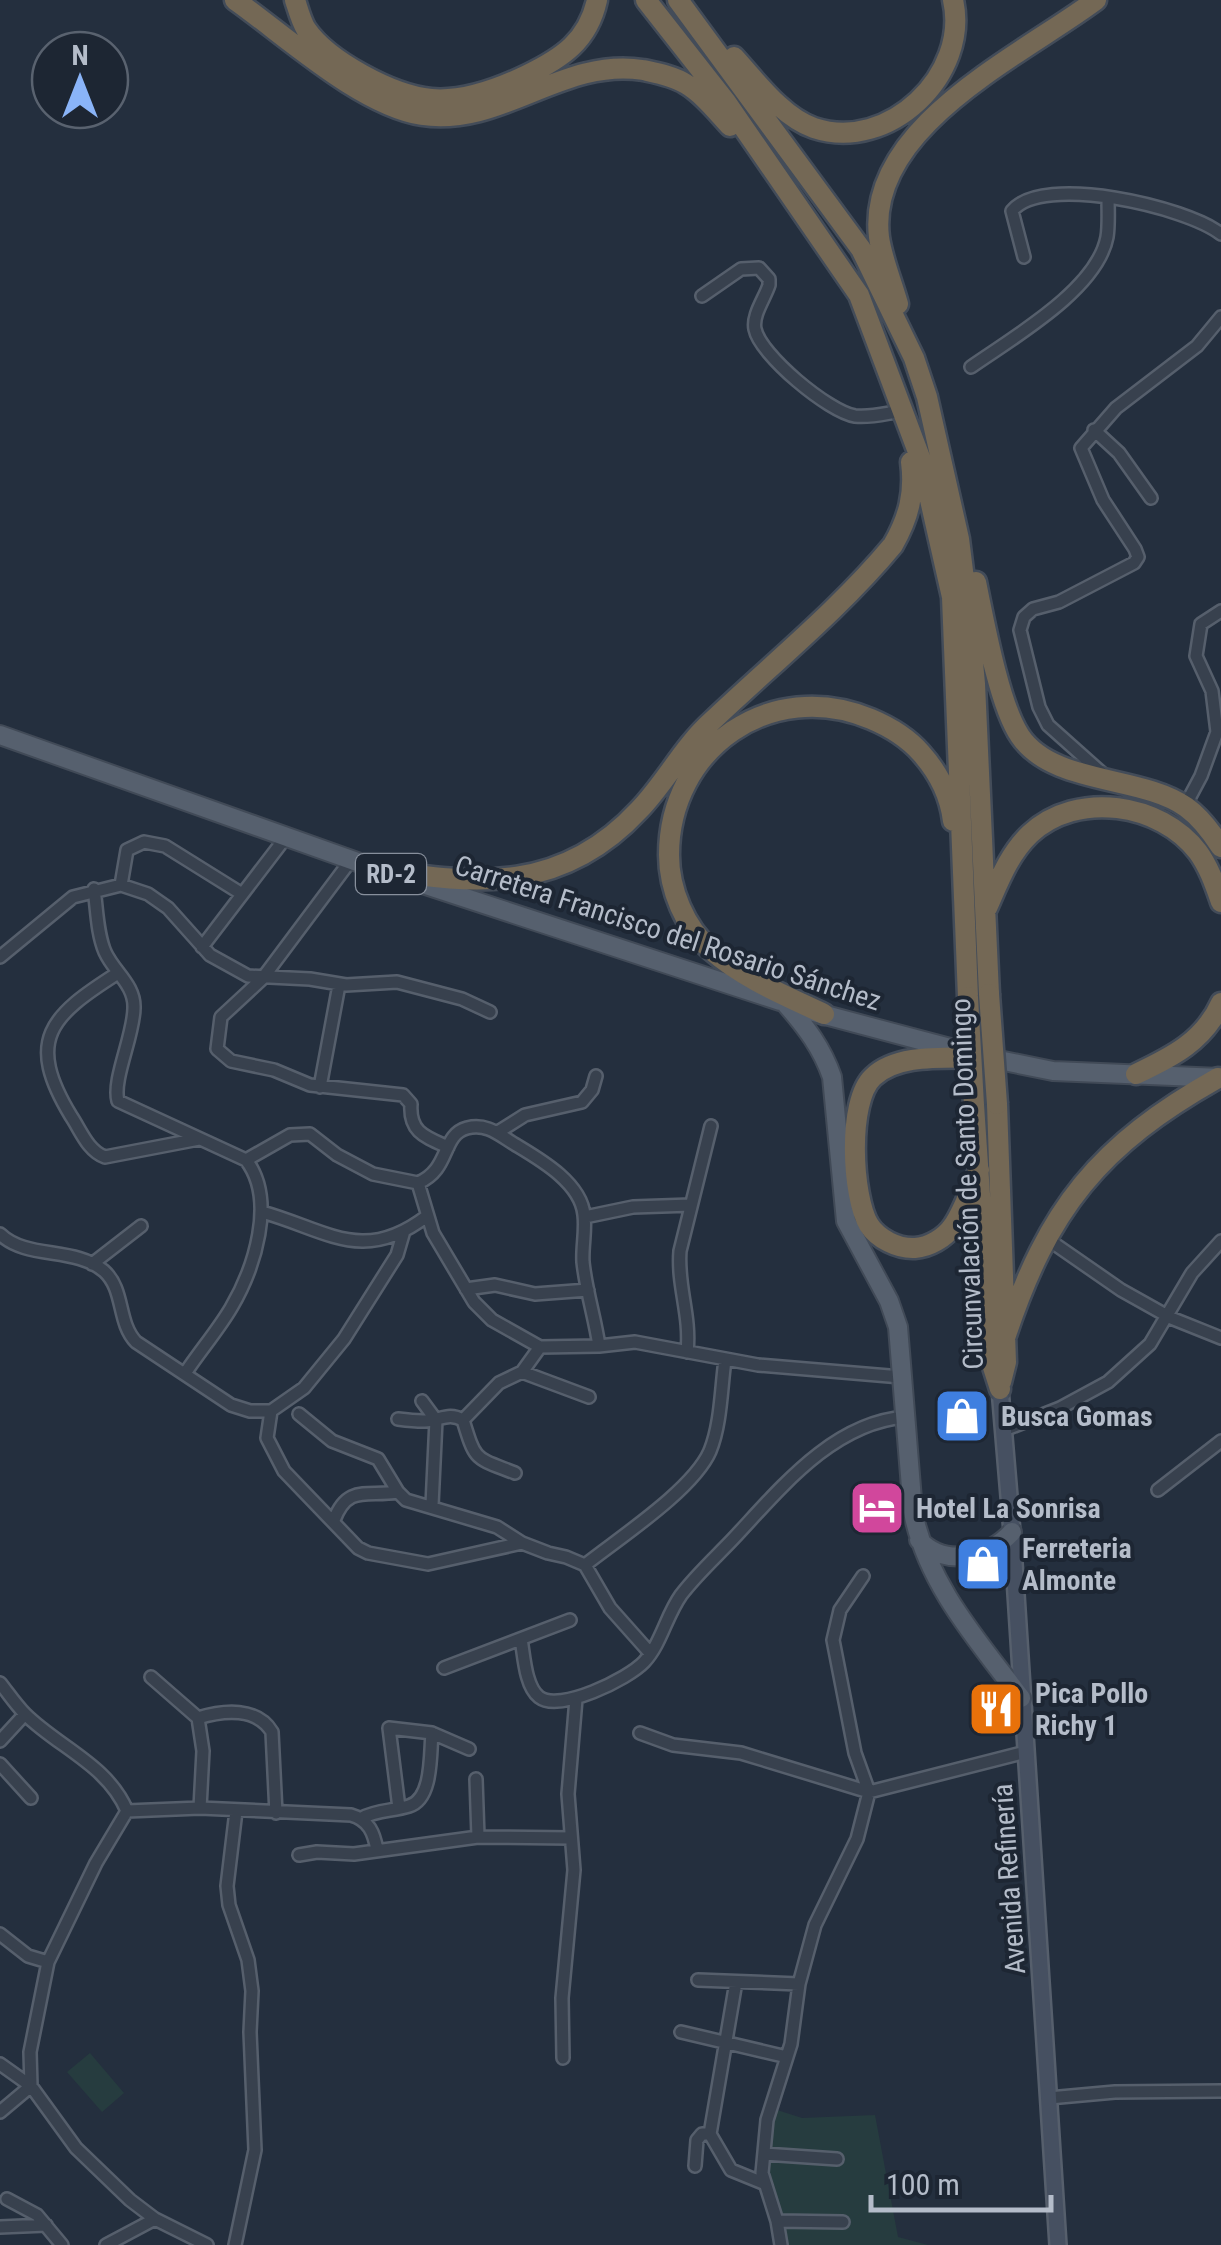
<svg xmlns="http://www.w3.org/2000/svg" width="1221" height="2245" font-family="'Roboto Condensed',sans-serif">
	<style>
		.green { fill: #263c3f }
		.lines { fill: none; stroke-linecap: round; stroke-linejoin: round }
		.street-casing { stroke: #565f6c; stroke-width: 16 }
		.secondary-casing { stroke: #565f6c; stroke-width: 20 }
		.primary-casing { stroke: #414a57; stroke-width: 22 }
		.highway-casing { stroke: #434c59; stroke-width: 25 }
		.street { stroke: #38414e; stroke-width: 11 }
		.secondary { stroke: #465061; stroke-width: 15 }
		.primary { stroke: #56606e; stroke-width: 18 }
		.highway { stroke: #746855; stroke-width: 20 }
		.highway-bridge-casing { stroke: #434c59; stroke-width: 25; stroke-linecap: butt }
		.highway-bridge { stroke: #746855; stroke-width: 20 }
		.labels { text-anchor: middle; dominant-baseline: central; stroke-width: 8; stroke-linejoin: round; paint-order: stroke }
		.shield { fill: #1d2633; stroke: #878f9c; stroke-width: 2.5 }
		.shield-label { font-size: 25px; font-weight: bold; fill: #b4bcc9 }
		.street-label { font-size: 28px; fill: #b4bcc9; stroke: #1d2633 }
		.poi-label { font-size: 28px; font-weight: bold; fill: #b4bcc9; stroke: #1d2633; text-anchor: start }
	</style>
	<rect width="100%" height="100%" fill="#242f3e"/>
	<path class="green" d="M90 2053 124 2093 102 2112 67 2072Z
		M771 2108 802 2118 875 2115 898 2237 928 2245H781L763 2183Z"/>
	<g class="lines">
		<g class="street-casing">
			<path id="street" d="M1024 257 1012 211C1042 173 1187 207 1221 234
				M702 296 741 269 759 268 769 279V285C765 298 752 315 755 329 760 355 829 412 855 416 871 418 887 413 902 411
				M971 367C1012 338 1097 290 1107 237 1109 225 1108 210 1108 198
				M1094 430 1119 453 1151 498
				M1104 775 1048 725 1039 707 1020 630 1024 617 1033 609 1059 602 1134 563 1138 557 1135 549 1103 500 1081 448 1116 408 1197 346 1221 317
				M1185 806 1201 776 1217 732 1212 691 1196 656 1201 624 1221 611
				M351 860 262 979 221 1017 217 1049 231 1061 274 1070 310 1085 403 1095 411 1104C409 1132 425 1137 448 1147
				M121 885 127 850 144 842 165 846 242 894
				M94 889C97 910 97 933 105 952 114 972 135 985 134 1008 134 1035 112 1080 118 1101L246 1160C277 1200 254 1269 231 1308 218 1330 200 1351 186 1372
				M202 947 286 837
				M0 957 73 897 121 885 148 894 168 908 210 955 248 976 310 979 346 985 397 982 462 999 490 1012
				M118 973C50 1016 25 1040 71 1116 81 1131 88 1151 105 1157L199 1139
				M320 1087 339 985
				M498 1132 525 1115 582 1102 592 1090 596 1076
				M246 1160 290 1135 310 1134 337 1155 373 1174 418 1183C451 1169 441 1135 467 1128 488 1123 499 1135 516 1145 541 1160 581 1183 584 1215 586 1231 582 1247 583 1262 586 1291 595 1318 599 1346
				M418 1183 433 1233 474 1302 492 1320 540 1347 599 1346 635 1342 758 1365 901 1377
				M262 1212C327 1230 363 1265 427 1216
				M585 1217 633 1207 691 1205
				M0 1234C27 1260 74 1246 104 1271 125 1290 117 1322 136 1342L231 1405 250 1411H271L304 1388 344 1339 397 1255 404 1231
				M1046 1238 1121 1290 1171 1318 1221 1338
				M92 1264 141 1226
				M466 1289 495 1285 535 1294 588 1290
				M687 1352C691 1315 677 1286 680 1251L711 1126
				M522 1372 589 1397
				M422 1401 436 1420 432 1505
				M271 1411 267 1438 284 1471 358 1548 368 1553 428 1564 522 1543 548 1553 566 1557 585 1565 610 1608 650 1653
				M299 1414 332 1441 378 1459 398 1492 406 1500 497 1527 522 1543
				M398 1419C406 1420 415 1421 423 1421 439 1422 447 1411 463 1420 476 1462 474 1457 515 1473
				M463 1420 499 1383 522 1372 540 1347
				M1004 1430 1060 1408 1108 1382 1150 1344 1192 1273 1221 1241
				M1158 1490 1221 1441
				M334 1520C348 1484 367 1497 398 1492
				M585 1565C619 1538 693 1490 710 1451 721 1424 721 1389 725 1360
				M521 1639C524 1655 525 1686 539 1697 559 1713 628 1679 644 1662 661 1644 666 1616 681 1595 696 1575 716 1557 733 1539 780 1489 832 1423 905 1417
				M444 1668 570 1620
				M151 1677 198 1718 203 1751 200 1808
				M0 1683C8 1693 16 1705 25 1714 58 1747 108 1765 127 1811L96 1863 48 1962 30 2052 31 2086 76 2148 130 2200 155 2219 207 2245
				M198 1718C224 1710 257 1707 272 1732L276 1813
				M640 1733 673 1745 741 1753 869 1792 1026 1752
				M0 1741 25 1714
				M0 1764 31 1798
				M476 1779 478 1837
				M399 1808 389 1728 432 1733 469 1749
				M127 1811 200 1808 351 1815C369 1820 374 1833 377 1850
				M362 1818C376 1810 393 1811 409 1806 433 1799 430 1753 432 1733
				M299 1855 317 1852 354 1854 478 1837 571 1838
				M0 1934 28 1956 48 1962
				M698 1980 799 1984
				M736 1982 710 2134 731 2170 763 2183
				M681 2032 787 2057
				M563 2058 562 1998 574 1870 568 1794 576 1699
				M0 2064 31 2086 0 2112
				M1049 2098 1115 2092 1221 2091
				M764 2154 837 2159
				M695 2166 697 2140 702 2134H710
				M7 2199 37 2215 62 2245
				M777 2221 843 2222
				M0 2227 46 2225
				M106 2245 155 2219
				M235 2245 255 2150 250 2032 252 1991 248 1960 229 1905 227 1886 236 1811
				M781 2245 777 2221 762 2173 767 2120 791 2044 799 1984 815 1925 857 1839 869 1792 855 1753 833 1640 840 1610 863 1576"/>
		</g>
		<g class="secondary-casing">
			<path id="secondary" d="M1000 1389 1012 1532 1058 2245"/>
		</g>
		<g class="primary-casing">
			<path id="primary" d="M0 735 377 869 780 1001
				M786 1004C806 1027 822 1048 832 1077L846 1221 889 1301 898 1327 913 1512C927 1584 978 1641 1021 1698
				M814 1012 984 1057 1053 1071 1221 1078
				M919 1540C945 1568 989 1557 1012 1532"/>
		</g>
		<g class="highway-casing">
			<path id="highway" d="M235 0C286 36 360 105 422 115 501 127 563 57 643 70 657 73 674 76 686 84 703 94 717 112 730 126
				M295 0C298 9 301 21 306 29 328 61 392 95 431 99 464 102 498 89 527 75 562 58 588 41 597 0
				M646 0 726 102 859 295 921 460 952 597 968 997
				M678 0 861 249 914 358 927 397 959 539 969 619 975 684 989 994
				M734 57C756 81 782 117 814 128 889 153 970 74 953 0
				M898 304C892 282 882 259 879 237 866 127 1021 56 1096 0
				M976 582C984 621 999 705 1020 736 1053 785 1141 775 1186 807 1200 817 1212 833 1221 847
				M377 869C478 886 563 892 639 810 666 782 683 747 712 721 772 664 840 609 893 545 909 517 915 493 911 462
				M987 908C999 881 1009 854 1030 834 1077 790 1161 803 1198 852 1209 867 1215 885 1221 902
				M824 1014C786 996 744 979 711 950 685 928 669 889 669 855 669 748 771 677 871 719 890 727 907 737 921 753 938 772 950 796 953 821
				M1136 1074C1172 1057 1204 1041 1221 1003
				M997 1104 1006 1362 1001 1382
				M974 1105 989 1328 992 1364 1000 1389
				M979 1170C971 1188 964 1210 953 1226 945 1238 929 1247 915 1248 898 1249 878 1239 869 1225 852 1197 847 1101 873 1077 899 1052 950 1059 984 1057
				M1005 1338C1048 1208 1099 1145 1218 1078"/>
		</g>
		<use href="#street" class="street"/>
		<use href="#secondary" class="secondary"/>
		<use href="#primary" class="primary"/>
		<use href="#highway" class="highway"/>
		<g class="highway-bridge-casing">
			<path id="highway-bridge" d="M989 994 997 1104
				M968 997 974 1105"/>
		</g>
		<use href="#highway-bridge" class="highway-bridge"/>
	</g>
	<defs>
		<g id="shop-square" transform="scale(2.875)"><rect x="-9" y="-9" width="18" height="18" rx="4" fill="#3f7fe0" stroke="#1d2633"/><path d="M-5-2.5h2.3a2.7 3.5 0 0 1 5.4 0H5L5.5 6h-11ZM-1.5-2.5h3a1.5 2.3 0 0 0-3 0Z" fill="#fff"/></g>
		<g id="hotel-square" transform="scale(2.875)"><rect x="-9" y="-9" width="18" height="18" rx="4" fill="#d1479c" stroke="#1d2633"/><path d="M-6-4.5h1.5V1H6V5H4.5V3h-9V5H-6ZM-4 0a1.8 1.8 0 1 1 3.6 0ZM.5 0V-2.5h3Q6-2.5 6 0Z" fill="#fff"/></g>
		<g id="restaurant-square" transform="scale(2.875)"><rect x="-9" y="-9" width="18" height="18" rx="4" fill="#e8710a" stroke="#1d2633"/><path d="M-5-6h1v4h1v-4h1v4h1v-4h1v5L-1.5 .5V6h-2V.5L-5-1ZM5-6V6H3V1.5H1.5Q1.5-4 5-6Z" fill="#fff"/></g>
	</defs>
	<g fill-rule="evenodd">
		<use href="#shop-square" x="962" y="1416"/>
		<use href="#hotel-square" x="877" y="1508"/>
		<use href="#shop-square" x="983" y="1564"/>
		<use href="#restaurant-square" x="996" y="1709"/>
	</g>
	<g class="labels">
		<rect class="shield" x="356" y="854" width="70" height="40" rx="8"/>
		<g class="shield-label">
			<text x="391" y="874">RD-2</text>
		</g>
		<g class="street-label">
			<text transform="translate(668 933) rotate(18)">Carretera Francisco del Rosario Sánchez</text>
			<text transform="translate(967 1184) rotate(-92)">Circunvalación de Santo Domingo</text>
			<text transform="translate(1009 1879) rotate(-94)">Avenida Refinería</text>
		</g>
		<g class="poi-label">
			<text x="1001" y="1416">Busca Gomas</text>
			<text x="916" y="1508">Hotel La Sonrisa</text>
			<text x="1022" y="1548">Ferreteria<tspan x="1022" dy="32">Almonte</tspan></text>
			<text x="1035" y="1693">Pica Pollo<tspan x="1035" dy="32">Richy 1</tspan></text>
		</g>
	</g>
	<g transform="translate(80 80)"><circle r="48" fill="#1d2633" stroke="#59626f" stroke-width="2.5"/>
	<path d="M0-8L18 38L0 25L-18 38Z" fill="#8ab4f8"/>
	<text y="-15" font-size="28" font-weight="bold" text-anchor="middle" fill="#b4bcc9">N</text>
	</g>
	<path d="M871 2195v15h180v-15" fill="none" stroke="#b4bcc9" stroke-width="5"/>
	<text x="886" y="2195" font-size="30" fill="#b4bcc9" stroke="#1d2633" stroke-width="8" paint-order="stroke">100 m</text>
</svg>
